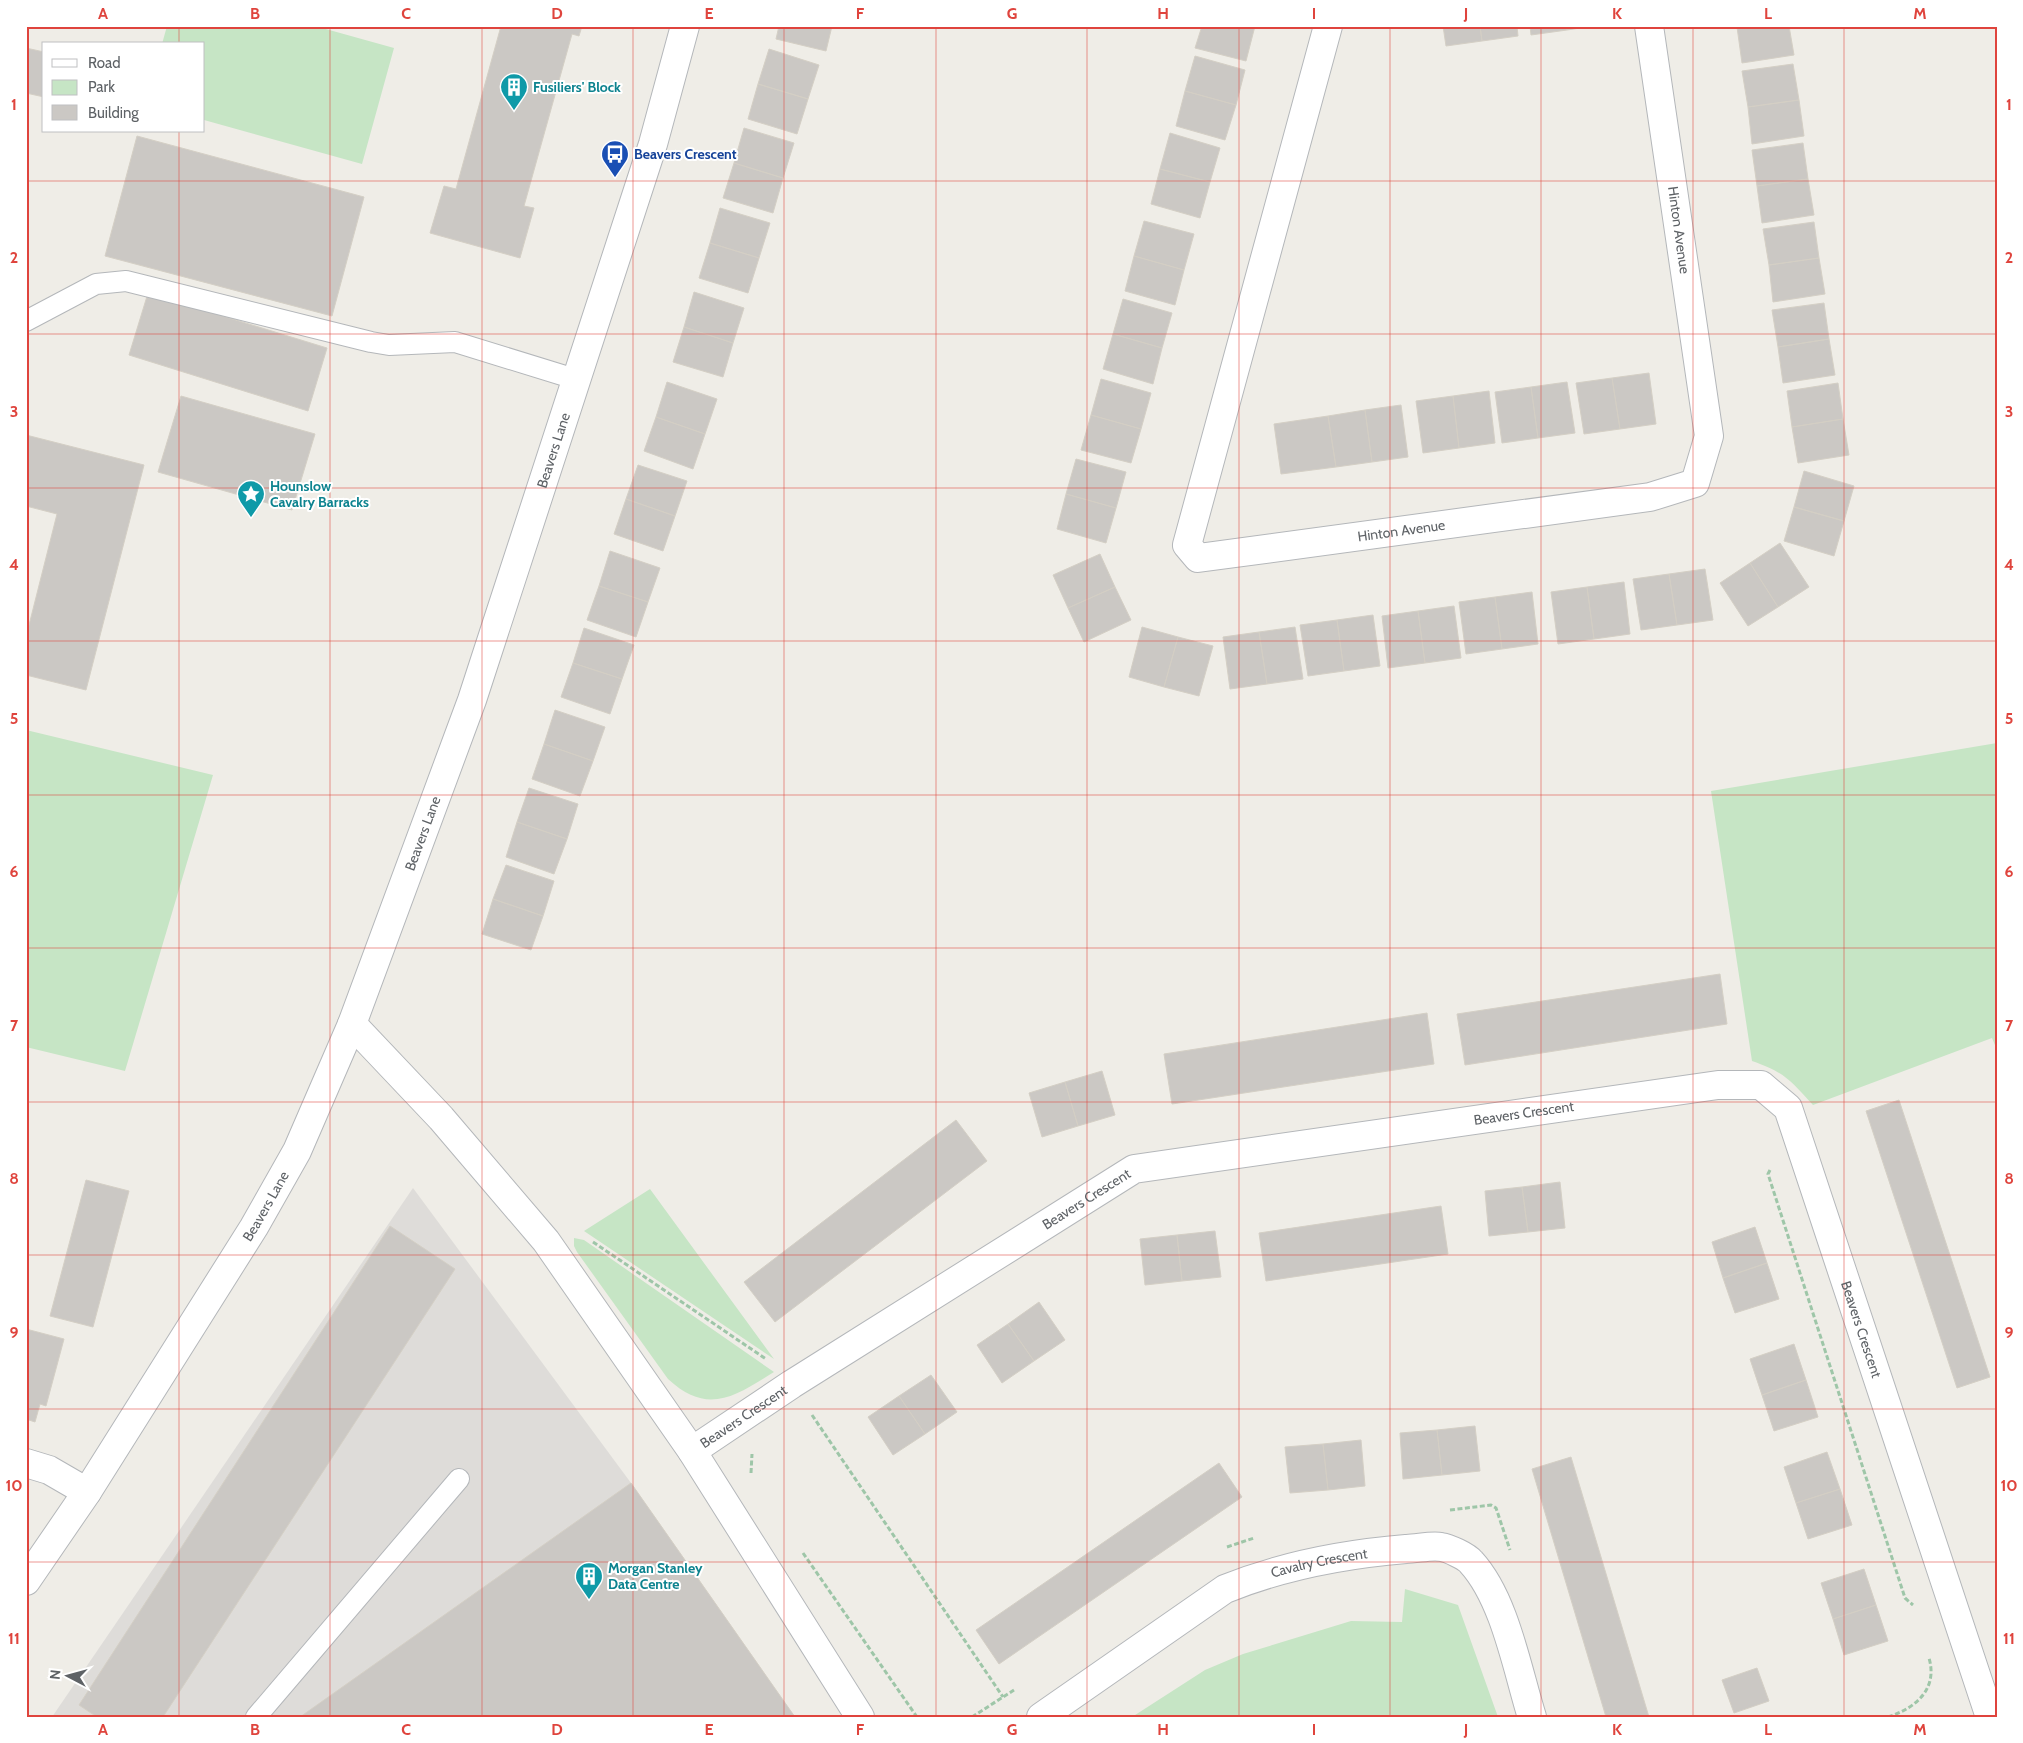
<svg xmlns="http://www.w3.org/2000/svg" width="2023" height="1743" font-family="Cabin,sans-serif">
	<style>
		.industrial { fill: #dedcd9 }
		.green { fill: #c6e5c5 }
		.building { fill: #cbc8c4; stroke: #d4cfc5 }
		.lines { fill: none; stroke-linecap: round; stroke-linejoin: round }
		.service-casing { stroke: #b4b7ba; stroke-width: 22 }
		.minor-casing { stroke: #b4b7ba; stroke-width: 30 }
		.path { stroke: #9ec6a8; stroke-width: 3; stroke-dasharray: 5 2.5; stroke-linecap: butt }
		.service { stroke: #fff; stroke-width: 20 }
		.minor { stroke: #fff; stroke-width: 28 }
		.grid { fill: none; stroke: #df443d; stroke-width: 1; stroke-opacity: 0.55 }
		.labels { text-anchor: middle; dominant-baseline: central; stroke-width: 4; stroke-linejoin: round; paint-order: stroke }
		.culture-label { font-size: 14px; font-weight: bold; fill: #0d838f; stroke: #fff; text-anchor: start }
		.transit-label { font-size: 14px; font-weight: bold; fill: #164399; stroke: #fff; text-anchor: start }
		.street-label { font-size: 14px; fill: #5e6266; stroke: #fff }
		.neatline { fill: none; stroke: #df443d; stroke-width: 2 }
		.grid-label { font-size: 16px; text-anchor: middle; font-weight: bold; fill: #df443d }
	</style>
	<rect width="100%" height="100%" fill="#efede7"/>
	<path class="industrial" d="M413 1188 631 1483 795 1717H52Z"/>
	<path class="green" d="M167 26H315L394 48 362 164 204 120V44H162Z
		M26 730 213 775 125 1071 26 1047Z
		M1997 743V1050L1992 1038 1813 1105C1790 1080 1784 1072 1752 1061L1711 791Z
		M650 1189 774 1359 584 1231Z
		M574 1238 584 1240 774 1372C735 1396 708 1416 668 1379L577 1252 574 1246Z
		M1405 1589 1458 1605 1498 1717H1132L1205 1670 1243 1654 1351 1621 1402 1622Z"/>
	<path class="building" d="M501 26H582L579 36 572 34 524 206 534 208 520 258 430 233 444 186 456 189Z
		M779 26H832L826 51 776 39Z
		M1202 26H1255L1246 61 1195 48Z
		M1443 26H1480L1482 41 1446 46Z
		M1480 26H1517L1518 36 1482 41Z
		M1530 26H1567V30L1531 35Z
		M1567 26H1593L1567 30Z
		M1789 26 1794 55 1742 63 1737 27Z
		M26 48 44 52V97L26 93Z
		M769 49 819 65 808 99 758 84Z
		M1195 56 1245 70 1236 105 1185 91Z
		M1793 64 1799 100 1748 107 1742 71Z
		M758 84 808 99 797 134 748 119Z
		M1185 91 1236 105 1225 140 1176 126Z
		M1799 100 1804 136 1752 144 1748 107Z
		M744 128 794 143 783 178 734 163Z
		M1170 133 1220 148 1210 182 1160 169Z
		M137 136 364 197 332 316 105 256Z
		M1803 143 1808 179 1757 186 1752 150Z
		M734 163 783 178 773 213 723 198Z
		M1160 169 1210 182 1200 218 1151 204Z
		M1808 179 1814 215 1762 223 1757 186Z
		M720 208 770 223 759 258 710 243Z
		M1144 221 1194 234 1184 270 1134 256Z
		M1814 222 1819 258 1769 265 1763 229Z
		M710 243 759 258 748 293 699 278Z
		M1134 256 1184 270 1175 305 1125 291Z
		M1819 258 1825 294 1773 302 1769 265Z
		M694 292 744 308 733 343 684 327Z
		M148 293 327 348 308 411 129 355Z
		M1123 299 1172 313 1162 348 1113 334Z
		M1824 303 1829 339 1778 347 1772 310Z
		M684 327 733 343 723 377 673 362Z
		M1113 334 1162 348 1153 384 1103 369Z
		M1829 339 1835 375 1783 383 1778 347Z
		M1649 373 1656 424 1620 429 1612 378Z
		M1612 378 1620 429 1584 434 1576 383Z
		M1101 379 1151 393 1141 429 1091 415Z
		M667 382 717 399 705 434 656 417Z
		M1567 382 1575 433 1538 438 1531 387Z
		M1838 383 1843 419 1792 427 1787 391Z
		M1531 387 1538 438 1502 443 1495 392Z
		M1489 391 1495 443 1459 448 1453 396Z
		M181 396 315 434 292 510 158 472Z
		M1453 396 1459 448 1423 453 1416 401Z
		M1401 405 1408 457 1372 462 1365 410Z
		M1365 410 1372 462 1336 467 1328 416Z
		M1091 415 1141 429 1131 463 1081 450Z
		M1328 416 1336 467 1281 474 1274 424Z
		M656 417 705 434 693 469 644 451Z
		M1843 419 1849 455 1798 463 1792 427Z
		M26 435 144 465 86 690 26 675V637L57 514 26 506Z
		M1076 459 1126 472 1116 508 1066 494Z
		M638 465 687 481 675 516 626 499Z
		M1804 471 1854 486 1844 521 1794 507Z
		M1066 494 1116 508 1106 543 1057 529Z
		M626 499 675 516 663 551 614 534Z
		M1794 507 1844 521 1834 556 1784 541Z
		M1780 543 1809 587 1778 607 1750 563Z
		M610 551 660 568 648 602 599 586Z
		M1100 554 1115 587 1068 608 1053 575Z
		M1750 563 1778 607 1748 626 1720 583Z
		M1705 569 1713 620 1677 625 1669 574Z
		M1669 574 1677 625 1641 630 1633 579Z
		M1624 582 1630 634 1594 639 1587 587Z
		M599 586 648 602 636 637 587 620Z
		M1115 587 1131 620 1084 642 1068 608Z
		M1587 587 1594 639 1558 644 1551 592Z
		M1532 592 1538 644 1502 649 1495 597Z
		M1495 597 1502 649 1466 654 1459 602Z
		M1454 606 1461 658 1425 663 1418 611Z
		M1418 611 1425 663 1388 668 1382 616Z
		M1373 615 1380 666 1344 671 1337 620Z
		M1337 620 1344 671 1308 676 1300 625Z
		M1142 627 1178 637 1164 687 1129 677Z
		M1295 627 1303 679 1267 684 1259 632Z
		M584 628 634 645 622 679 573 663Z
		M1259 632 1267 684 1230 689 1223 637Z
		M1178 637 1213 646 1199 696 1164 687Z
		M573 663 622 679 610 714 561 697Z
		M555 710 605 727 593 761 544 744Z
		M544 744 593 761 580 796 532 779Z
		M529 788 578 804 567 839 517 822Z
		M517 822 567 839 554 874 506 857Z
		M506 865 554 881 543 916 493 899Z
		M493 899 543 916 531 950 482 934Z
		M1720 974 1727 1024 1465 1065 1457 1014Z
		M1427 1013 1434 1064 1172 1104 1164 1054Z
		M1102 1071 1115 1115 1078 1126 1065 1082Z
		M1065 1082 1078 1126 1042 1137 1029 1093Z
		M1899 1100 1990 1377 1957 1388 1866 1111Z
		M956 1120 987 1161 775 1322 744 1282Z
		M86 1180 129 1191 93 1327 50 1316Z
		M1560 1182 1565 1228 1528 1232 1522 1187Z
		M1522 1187 1528 1232 1489 1236 1485 1191Z
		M1441 1206 1448 1254 1266 1281 1259 1233Z
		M390 1226 455 1269 163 1717H97L79 1705Z
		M1755 1227 1767 1263 1723 1278 1712 1242Z
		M1215 1231 1221 1277 1182 1281 1177 1235Z
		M1177 1235 1182 1281 1145 1285 1140 1239Z
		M1767 1263 1779 1299 1735 1313 1723 1278Z
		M1039 1302 1065 1340 1034 1361 1008 1324Z
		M1008 1324 1034 1361 1002 1383 977 1345Z
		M26 1329 64 1339 46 1406 40 1404 35 1422 26 1419Z
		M1794 1344 1806 1380 1762 1395 1750 1359Z
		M931 1375 957 1412 925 1434 899 1396Z
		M1806 1380 1818 1417 1774 1431 1762 1395Z
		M899 1396 925 1434 893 1455 868 1417Z
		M1475 1426 1480 1471 1442 1475 1437 1430Z
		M1437 1430 1442 1475 1403 1479 1400 1433Z
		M1361 1440 1365 1486 1328 1490 1323 1444Z
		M1323 1444 1328 1490 1290 1493 1285 1447Z
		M1827 1452 1840 1489 1796 1503 1784 1467Z
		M1571 1457 1649 1717H1606L1532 1469Z
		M1219 1463 1242 1497 999 1664 976 1630Z
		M631 1483 795 1717H300Z
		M1840 1489 1852 1525 1808 1539 1796 1503Z
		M1864 1569 1876 1605 1833 1619 1821 1583Z
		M1876 1605 1888 1641 1844 1655 1833 1619Z
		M1757 1668 1769 1701 1734 1713 1722 1680Z"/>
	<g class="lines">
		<g class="service-casing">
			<path id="service" d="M26 321 96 284 126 281 371 342 389 345 455 342 575 379
				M256 1717 459 1479"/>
		</g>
		<g class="minor-casing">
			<g id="minor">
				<path id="s1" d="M1328 26 1187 545 1198 558 1650 497 1695 483 1709 436 1649 26"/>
				<path d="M352 1024 441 1118 546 1241 692 1451 860 1717"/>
				<path id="s2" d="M692 1451 792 1384 1134 1169 1718 1085H1761L1788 1108 1990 1717"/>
				<path d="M26 1463 49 1470 87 1492"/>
				<path id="s3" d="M26 1581 87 1492 254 1227 297 1151 352 1024 472 700 653 144 685 26"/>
				<path id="s4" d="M1041 1717 1225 1589C1282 1566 1345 1554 1406 1549 1417 1549 1431 1545 1441 1547 1448 1548 1466 1556 1471 1562 1505 1599 1517 1669 1532 1717"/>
			</g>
		</g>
		<path class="path" d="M1770 1170 1768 1174 1905 1598 1913 1605
			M593 1242 766 1359
			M812 1415 1003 1697
			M751 1473 752 1454
			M1450 1510 1491 1505 1496 1508 1510 1550
			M1227 1547 1254 1538
			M803 1553 917 1717
			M972 1717 1014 1690
			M1888 1717C1916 1708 1938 1689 1929 1658"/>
		<use href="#service" class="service"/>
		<use href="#minor" class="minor"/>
	</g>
	<path class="grid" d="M179 26V44M330 26V1717M482 26V1717M633 26V1717M784 26V1717M936 26V1717M1087 26V1717M1239 26V1717M1390 26V1717M1541 26V1717M1693 26V1717M1844 26V1717M179 131V1717M26 181H1997M26 334H1997M26 488H1997M26 641H1997M26 795H1997M26 948H1997M26 1102H1997M26 1255H1997M26 1409H1997M26 1562H1997"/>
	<defs>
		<g id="building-pin" transform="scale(1.4375)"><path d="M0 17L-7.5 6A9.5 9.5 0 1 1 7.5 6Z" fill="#0f9aa8" stroke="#fff"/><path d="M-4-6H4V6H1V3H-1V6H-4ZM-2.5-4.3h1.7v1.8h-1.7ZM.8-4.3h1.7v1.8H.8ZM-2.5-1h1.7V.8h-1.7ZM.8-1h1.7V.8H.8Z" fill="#fff"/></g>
		<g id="bus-pin" transform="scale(1.4375)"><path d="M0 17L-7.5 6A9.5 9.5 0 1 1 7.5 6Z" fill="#1a4fb4" stroke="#fff"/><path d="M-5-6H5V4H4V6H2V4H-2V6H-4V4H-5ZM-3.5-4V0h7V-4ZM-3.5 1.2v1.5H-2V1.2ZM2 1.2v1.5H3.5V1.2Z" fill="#fff"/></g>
		<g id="sight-pin" transform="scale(1.4375)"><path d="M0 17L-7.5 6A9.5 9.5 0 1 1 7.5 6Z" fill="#0f9aa8" stroke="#fff"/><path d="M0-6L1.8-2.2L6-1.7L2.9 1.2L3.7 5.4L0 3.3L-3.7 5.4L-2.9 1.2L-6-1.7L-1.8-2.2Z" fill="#fff"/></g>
	</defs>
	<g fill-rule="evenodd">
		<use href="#building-pin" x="514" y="87"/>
		<use href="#bus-pin" x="615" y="154"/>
		<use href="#sight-pin" x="251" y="494"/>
		<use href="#building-pin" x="589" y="1576"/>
	</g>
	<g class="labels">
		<g class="culture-label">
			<text x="533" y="87">Fusiliers' Block</text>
			<text x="270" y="486">Hounslow<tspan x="270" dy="16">Cavalry Barracks</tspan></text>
			<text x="608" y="1568">Morgan Stanley<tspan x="608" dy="16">Data Centre</tspan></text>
		</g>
		<g class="transit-label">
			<text x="634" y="154">Beavers Crescent</text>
		</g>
		<g class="street-label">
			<text transform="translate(1679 230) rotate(82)">Hinton Avenue</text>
			<text stroke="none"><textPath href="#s3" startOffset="1255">Beavers Lane</textPath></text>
			<text stroke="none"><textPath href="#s1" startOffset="760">Hinton Avenue</textPath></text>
			<text stroke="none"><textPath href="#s3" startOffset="850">Beavers Lane</textPath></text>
			<text stroke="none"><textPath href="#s2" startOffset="918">Beavers Crescent</textPath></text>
			<text stroke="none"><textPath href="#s2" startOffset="468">Beavers Crescent</textPath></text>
			<text stroke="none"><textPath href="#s3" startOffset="445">Beavers Lane</textPath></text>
			<text stroke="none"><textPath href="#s2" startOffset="1426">Beavers Crescent</textPath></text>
			<text stroke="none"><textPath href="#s2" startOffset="62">Beavers Crescent</textPath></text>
			<text stroke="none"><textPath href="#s4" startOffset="322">Cavalry Crescent</textPath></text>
		</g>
	</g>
	<rect width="2023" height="1743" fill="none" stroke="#ffffff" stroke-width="55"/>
	<rect x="42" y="42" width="162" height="90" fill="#ffffff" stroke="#bfc0c2"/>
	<rect x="52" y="59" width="25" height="8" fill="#ffffff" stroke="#bfc0c2"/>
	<text x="88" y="68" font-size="15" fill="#5e6266">Road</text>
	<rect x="52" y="80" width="25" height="15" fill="#c6e5c5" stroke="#bfc0c2"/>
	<text x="88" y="92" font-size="15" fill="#5e6266">Park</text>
	<rect x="52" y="105" width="25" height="15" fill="#cbc8c4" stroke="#bfc0c2"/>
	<text x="88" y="118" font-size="15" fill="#5e6266">Building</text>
	<g transform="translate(68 1676) rotate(276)" stroke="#ffffff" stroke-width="4" paint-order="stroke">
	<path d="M0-4L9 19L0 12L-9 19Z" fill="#5e6266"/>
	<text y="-8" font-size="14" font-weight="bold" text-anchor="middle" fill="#5e6266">N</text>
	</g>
	<rect x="28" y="28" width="1968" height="1688" class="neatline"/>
	<g class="grid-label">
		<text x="103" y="19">A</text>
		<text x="255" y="19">B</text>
		<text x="406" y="19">C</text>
		<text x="557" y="19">D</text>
		<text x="709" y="19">E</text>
		<text x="860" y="19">F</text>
		<text x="1012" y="19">G</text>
		<text x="1163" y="19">H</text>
		<text x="1314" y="19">I</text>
		<text x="1466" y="19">J</text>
		<text x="1617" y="19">K</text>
		<text x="1768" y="19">L</text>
		<text x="1920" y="19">M</text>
		<text x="14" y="110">1</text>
		<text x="2009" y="110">1</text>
		<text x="14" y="263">2</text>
		<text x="2009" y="263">2</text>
		<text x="14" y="417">3</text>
		<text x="2009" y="417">3</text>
		<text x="14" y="570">4</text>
		<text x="2009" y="570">4</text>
		<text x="14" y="724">5</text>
		<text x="2009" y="724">5</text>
		<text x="14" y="877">6</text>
		<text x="2009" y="877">6</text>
		<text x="14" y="1031">7</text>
		<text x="2009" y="1031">7</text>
		<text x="14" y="1184">8</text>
		<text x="2009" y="1184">8</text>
		<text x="14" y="1338">9</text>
		<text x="2009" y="1338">9</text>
		<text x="14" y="1491">10</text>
		<text x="2009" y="1491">10</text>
		<text x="14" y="1644">11</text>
		<text x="2009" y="1644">11</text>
		<text x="103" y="1735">A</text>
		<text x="255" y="1735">B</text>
		<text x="406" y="1735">C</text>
		<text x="557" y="1735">D</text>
		<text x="709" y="1735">E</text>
		<text x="860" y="1735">F</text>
		<text x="1012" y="1735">G</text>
		<text x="1163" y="1735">H</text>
		<text x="1314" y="1735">I</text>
		<text x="1466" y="1735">J</text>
		<text x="1617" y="1735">K</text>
		<text x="1768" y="1735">L</text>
		<text x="1920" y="1735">M</text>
	</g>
</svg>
